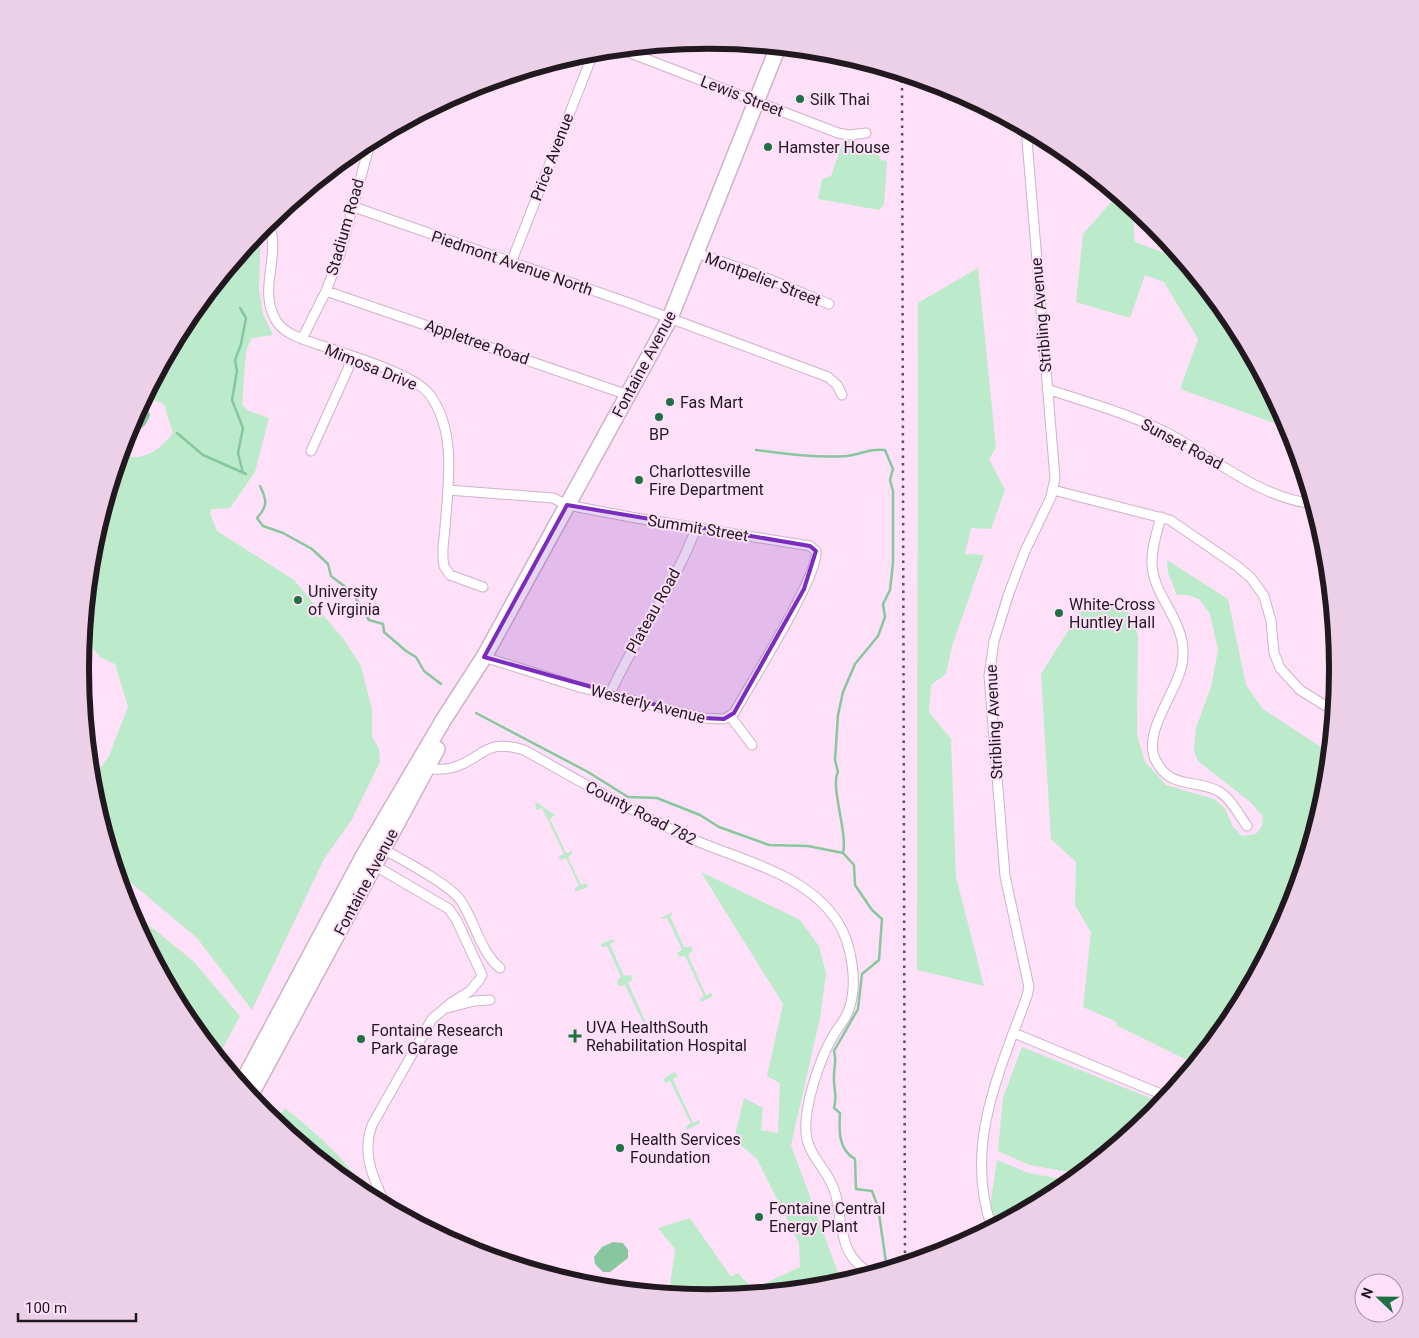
<svg xmlns="http://www.w3.org/2000/svg" width="1419" height="1338" font-family="Roboto,sans-serif">
	<style>
		.green { fill: #bbebca }
		.water { fill: #88c79d }
		.lines { fill: none; stroke-linecap: round; stroke-linejoin: round }
		.stream { stroke: #88c79d; stroke-width: 2.5 }
		.minor-casing { stroke: #cfb2c9; stroke-width: 11 }
		.primary-casing { stroke: #cfb2c9; stroke-width: 18 }
		.minor { stroke: #fff; stroke-width: 9 }
		.primary { stroke: #fff; stroke-width: 15 }
		.rail { stroke: #5c4d59; stroke-width: 2.5; stroke-dasharray: 2.5 5; stroke-linecap: butt }
		.marked { fill: #7b2cbf; fill-opacity: 0.2; stroke: #7b2cbf; stroke-width: 4; stroke-linejoin: round }
		.poi-dot { fill: #1d7143; stroke: #fee0f8; stroke-width: 2 }
		.labels { text-anchor: middle; dominant-baseline: central; stroke-width: 4; stroke-linejoin: round; paint-order: stroke }
		.street-label { font-size: 16px; fill: #221820; stroke: #fee0f8 }
		.poi-label { font-size: 16px; fill: #221820; stroke: #fee0f8; text-anchor: start }
		.rim { fill: none; stroke: #221820; stroke-width: 6 }
	</style>
	<rect width="100%" height="100%" fill="#fee0f8"/>
	<path class="green" d="M844 139 877 151 881 160 887 161 884 205 879 210 818 199 822 179 831 176Z
		M1112 201 1132 209 1135 242 1173 256 1176 250 1233 320 1291 429 1180 389 1198 339 1164 282 1145 275 1130 318 1076 302 1083 234Z
		M261 229 259 290 263 314 273 335 252 338 246 351 242 405 249 411 269 418 255 472 230 508 212 509 210 513 217 531 294 580 345 641 361 666 372 710V736L379 749 380 762 351 821 324 859 252 1010 197 938 116 870 93 791 91 774 99 770 109 756 128 707 115 664 100 657 88 642H83L93 546 120 455C144 462 158 451 173 433L164 404 145 397 187 319Z
		M978 268 996 448 989 459 1005 490 991 529 971 528 965 554 984 555 952 646 946 674 931 685 929 712 951 739 956 877 984 986 917 970 918 303Z
		M1167 560 1228 599 1246 685 1263 709 1330 753 1326 792 1291 910 1232 1019 1195 1064 1116 1025 1117 1022 1083 1007 1091 932 1075 905 1076 862 1051 839 1041 674 1083 607 1125 605 1138 635 1137 735 1145 762 1166 785 1214 799 1225 808 1233 827 1242 836 1256 834 1262 826 1263 816 1249 801 1198 761 1194 751 1196 728 1211 687 1218 650 1210 614 1199 599 1188 595H1177L1168 573Z
		M535 803H538L555 815 550 819 566 853 572 851V854L568 857 581 885 586 883 588 887 575 892V888L579 886 566 858 560 860 559 856 564 854 542 808 536 810Z
		M701 872 800 920 819 946 826 974 820 1018 791 1145 840 1278 854 1274 861 1277 832 1286 709 1298 669 1294 675 1249 658 1228 690 1218 731 1277 738 1273 753 1289 800 1267 799 1243 757 1159 734 1139 744 1098 763 1108 761 1130 778 1133 780 1083 767 1076 783 1004Z
		M127 907 193 961 240 1016 218 1057 186 1018Z
		M674 911 670 916 684 947H691L693 951 688 955 706 995 711 993 713 996 701 1002 699 1000 704 996 685 956 679 957 677 953 682 949 667 918 662 919 661 918Z
		M612 939 615 941 610 944 624 976 631 975 633 979 628 983 646 1023 651 1021 653 1024 641 1030 639 1028 644 1024 625 985 618 986 617 981 621 977 607 946 601 947V944Z
		M1022 1047 1163 1103 1154 1114 1081 1174 1029 1165 998 1151 1003 1098Z
		M674 1072 678 1076 673 1079 693 1123 699 1120 700 1123 687 1130 686 1126 691 1124 670 1081 665 1083 663 1079Z
		M285 1108C320 1137 345 1157 369 1197L360 1192 275 1122Z
		M997 1160 1028 1173 1073 1181 1059 1192 994 1227 990 1206Z"/>
	<path class="water" d="M142 403 147 407 150 415C146 427 140 432 127 432Z
		M613 1242 623 1243 628 1250V1258L610 1272H603L595 1264 594 1257 602 1247Z"/>
	<g class="lines">
		<path class="stream" d="M240 308 246 318 241 344 235 360 237 371 232 400 243 428 238 453 243 473
			M177 433 203 455 246 474
			M756 450C786 454 817 458 847 456 862 454 869 448 885 450L893 469 890 480 893 491V563L890 590 883 604 885 617 878 636 855 664 843 692 838 715 835 760 838 772C830 786 848 833 843 853
			M260 486C267 500 268 506 257 518L263 526 283 533 312 549 328 564 331 576 352 592 369 620 383 624 384 632 406 651 416 657 424 671 441 684
			M476 713 588 772 628 797 657 798 700 815 719 827 769 845 808 846 843 853 854 865 855 885 872 910 882 919 879 960 862 974 858 1009 834 1051C837 1061 834 1066 834 1075 833 1088 838 1096 834 1108L840 1113C839 1129 838 1150 855 1159L856 1189 872 1191 878 1207 887 1269"/>
		<g class="minor-casing">
			<path id="minor" d="M620 49 838 133 849 135 866 133
				M354 207 629 303 828 377 837 385 842 395
				M268 222C283 254 256 290 277 322 286 335 305 340 320 345 347 355 414 373 430 395 457 432 448 485 445 528 444 540 441 554 444 566L450 575 483 587
				M697 253 754 273 829 304
				M511 263 594 51
				M326 291 628 395
				M302 339 326 291 339 257 371 140
				M1047 389C1089 403 1134 415 1173 436 1218 461 1261 498 1314 504
				M311 451 348 369 351 356
				M448 490 553 498 567 505 636 518 810 546 816 551C820 574 749 686 734 713L724 719 703 718 579 687 484 657
				M1053 490 1170 520 1237 566 1251 578 1264 596 1271 621 1274 653 1280 668 1300 690 1334 711
				M1161 517C1157 532 1151 549 1152 565 1154 598 1185 619 1183 657 1182 688 1140 731 1156 761 1170 789 1195 779 1218 791 1230 797 1239 815 1247 826
				M610 694C635 637 675 586 696 528
				M730 716 752 745
				M427 769C434 769 443 770 451 768 484 760 482 737 524 750 576 779 627 809 681 834 732 859 804 870 837 921 852 943 858 984 849 1009 846 1020 837 1028 832 1038 819 1061 804 1106 806 1132 807 1156 831 1172 836 1196 843 1227 839 1257 872 1274
				M379 850 383 849C401 859 451 885 461 901 475 922 480 951 500 968
				M372 864 449 909 457 921 482 975
				M447 1008 474 1001 490 1000
				M1014 1033 1168 1097
				M386 1206C374 1179 361 1155 372 1125L432 1019 451 1003 470 991 480 979
				M992 1228C963 1146 1000 1071 1027 996L1029 987 1005 876 989 676 994 641 1009 593 1025 551 1051 497 1055 478 1026 128"/>
		</g>
		<g class="primary-casing">
			<path id="primary" d="M241 1085 365 853 444 719 484 657 670 318 778 47
				M250 1096 437 749"/>
		</g>
		<use href="#minor" class="minor"/>
		<use href="#primary" class="primary"/>
		<path class="rail" d="M902 73 905 1264"/>
	</g>
	<path class="marked" d="M567 505 810 546 816 551 804 589 734 713 724 719 703 718 484 657Z"/>
	<g class="poi-dot">
		<circle cx="800" cy="99" r="5"/>
		<circle cx="768" cy="147" r="5"/>
		<circle cx="670" cy="402" r="5"/>
		<circle cx="659" cy="417" r="5"/>
		<circle cx="639" cy="480" r="5"/>
		<circle cx="298" cy="600" r="5"/>
		<circle cx="1059" cy="613" r="5"/>
		<path d="M572.5 1028.5h5v5h5v5h-5v5h-5v-5h-5v-5h5z"/>
		<circle cx="361" cy="1039" r="5"/>
		<circle cx="620" cy="1148" r="5"/>
		<circle cx="759" cy="1217" r="5"/>
	</g>
	<g class="labels">
		<g class="street-label">
			<text transform="translate(742 96) rotate(21)">Lewis Street</text>
			<text transform="translate(552 157) rotate(-69)">Price Avenue</text>
			<text transform="translate(345 227) rotate(-74)">Stadium Road</text>
			<text transform="translate(512 263) rotate(19)">Piedmont Avenue North</text>
			<text transform="translate(763 279) rotate(21)">Montpelier Street</text>
			<text transform="translate(1041 315) rotate(-95)">Stribling Avenue</text>
			<text transform="translate(477 342) rotate(19)">Appletree Road</text>
			<text transform="translate(644 364) rotate(-62)">Fontaine Avenue</text>
			<text transform="translate(371 367) rotate(22)">Mimosa Drive</text>
			<text transform="translate(1182 444) rotate(28)">Sunset Road</text>
			<text transform="translate(698 528) rotate(9)">Summit Street</text>
			<text transform="translate(653 611) rotate(-61)">Plateau Road</text>
			<text transform="translate(648 704) rotate(14)">Westerly Avenue</text>
			<text transform="translate(994 722) rotate(-93)">Stribling Avenue</text>
			<text transform="translate(641 813) rotate(27)">County Road 782</text>
			<text transform="translate(366 882) rotate(-62)">Fontaine Avenue</text>
		</g>
		<g class="poi-label">
			<text x="810" y="99">Silk Thai</text>
			<text x="778" y="147">Hamster House</text>
			<text x="680" y="402">Fas Mart</text>
			<text x="659" y="434" text-anchor="middle">BP</text>
			<text x="649" y="471">Charlottesville<tspan x="649" dy="18">Fire Department</tspan></text>
			<text x="308" y="591">University<tspan x="308" dy="18">of Virginia</tspan></text>
			<text x="1069" y="604">White-Cross<tspan x="1069" dy="18">Huntley Hall</tspan></text>
			<text x="586" y="1027">UVA HealthSouth<tspan x="586" dy="18">Rehabilitation Hospital</tspan></text>
			<text x="371" y="1030">Fontaine Research<tspan x="371" dy="18">Park Garage</tspan></text>
			<text x="630" y="1139">Health Services<tspan x="630" dy="18">Foundation</tspan></text>
			<text x="769" y="1208">Fontaine Central<tspan x="769" dy="18">Energy Plant</tspan></text>
		</g>
	</g>
	<path d="M0 0H1419V1338H0ZM89 669a620 620 0 1 1 1240 0a620 620 0 1 1-1240 0Z" fill="#ecd0e7" fill-rule="evenodd"/>
	<path class="rim" d="M89 669a620 620 0 1 1 1240 0a620 620 0 1 1-1240 0Z"/>
	<g transform="translate(1379 1298) rotate(292)"><circle r="24" fill="#fee0f8" stroke="#a690a2"/>
	<path d="M0-4L9 19L0 12L-9 19Z" fill="#1d7143"/>
	<text y="-8" font-size="14" font-weight="bold" text-anchor="middle" fill="#221820">N</text>
	</g>
	<path d="M18 1313v8h118v-8" fill="none" stroke="#221820" stroke-width="2.5"/>
	<text x="25" y="1313" font-size="15" fill="#221820" stroke="#fee0f8" stroke-width="4" paint-order="stroke">100 m</text>
</svg>
